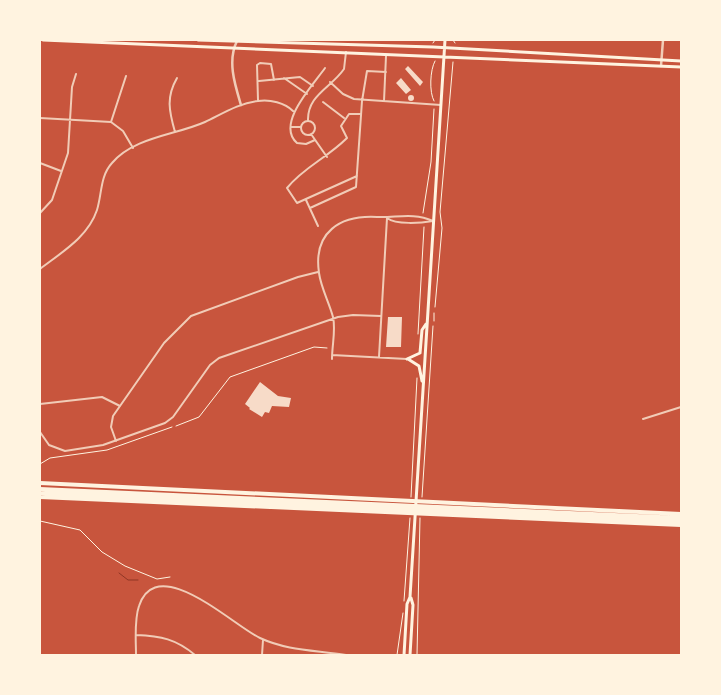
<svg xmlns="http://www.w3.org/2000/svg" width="721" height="695" font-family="Commissioner,sans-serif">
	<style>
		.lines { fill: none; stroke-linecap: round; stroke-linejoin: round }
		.stream { stroke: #8f3625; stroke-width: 1 }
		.building { fill: #f7dbc8 }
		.path { stroke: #fff3e0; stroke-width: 1 }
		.minor { stroke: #f1ccb7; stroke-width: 2 }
		.tertiary { stroke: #f1ccb7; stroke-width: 2.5 }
		.secondary { stroke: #fff3e0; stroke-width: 3 }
		.motorway { stroke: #fff3e0; stroke-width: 4 }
	</style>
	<rect width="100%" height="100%" fill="#c8553d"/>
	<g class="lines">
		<path class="stream" d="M119 573 128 580H138"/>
	</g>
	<path class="building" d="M408 66 423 82 420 86 405 69Z
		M401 78 411 90 406 94 396 83Z
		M408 98a3 3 0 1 1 6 0a3 3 0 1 1-6 0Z
		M388 317H402L401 347H386Z
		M260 382 278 396 291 398 289 407 272 406 269 413 265 412 262 417 249 409 250 408 245 404Z"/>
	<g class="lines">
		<path class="path" d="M453 40 455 43
			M433 43 435 40
			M434 101C429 92 430 70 435 61
			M423 213 431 162 434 109
			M435 307 442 228 440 212 453 62
			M434 321V313
			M418 334 424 227
			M176 426 199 417 230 377 314 347 327 348
			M40 464 50 458 107 450 172 427
			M411 497 417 378
			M422 497 433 326
			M40 521 80 530 102 552 125 566 157 579 170 577
			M404 601 410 518
			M40 604V610
			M397 655 403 613
			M417 655 420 518"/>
		<path class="minor" d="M284 78 307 94
			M259 81 300 77 313 86
			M330 82 343 94 354 99 441 105
			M258 100 257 65 260 63 271 64 274 80
			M384 101 386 56
			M323 102 344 118
			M40 118 111 122 123 131 133 148
			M308 121C307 95 331 88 344 69L346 52
			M301 128a7 7 0 1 1 14 0a7 7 0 1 1-14 0Z
			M111 122 126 76
			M291 127H301
			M175 132C169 111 166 97 177 78
			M311 134 327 157
			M315 140 306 144 297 143C275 124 314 84 325 68
			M40 163 61 171
			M357 176 297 203 287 188C304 167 327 158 347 138L341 126 349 114H361
			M306 200 318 226
			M310 208 356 187 362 101 367 71 386 72
			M40 213 52 200 68 153 72 87 76 74
			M387 218C396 225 421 223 433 221
			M40 269C62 252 88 237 97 210 102 194 100 176 112 163 134 137 176 135 205 122 222 114 239 103 258 101 270 99 285 103 293 111
			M332 355 407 359
			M379 357 387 218
			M332 359C332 345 336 330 333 317 329 302 321 288 319 273 313 232 340 215 377 217 396 218 413 212 433 221
			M40 404 102 397 120 406
			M643 419 681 407
			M40 432 49 445 65 451 103 445 165 423 173 417 210 365 219 358 338 317 353 315 381 316
			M116 441 111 427 113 416 164 343 191 316 298 277 318 272
			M136 635C161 636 176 639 195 655
			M136 655C136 640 134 620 139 606 157 551 235 627 260 638 288 651 316 650 346 655
			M262 655 263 640"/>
		<path class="tertiary" d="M237 41C227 61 235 85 241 105
			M661 66 663 40"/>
		<path class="secondary" d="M43 40 681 67
			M198 40 433 47 681 61
			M407 359 420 353 422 330 426 324
			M408 359 419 366 422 381
			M404 655 407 604 410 597 445 40
			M410 655 413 605 411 598"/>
		<path class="motorway" d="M40 483 681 514
			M40 489 681 518
			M40 493 681 522
			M40 497 681 525"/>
	</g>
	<rect width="721" height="695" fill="none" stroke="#fff3e0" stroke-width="82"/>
</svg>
